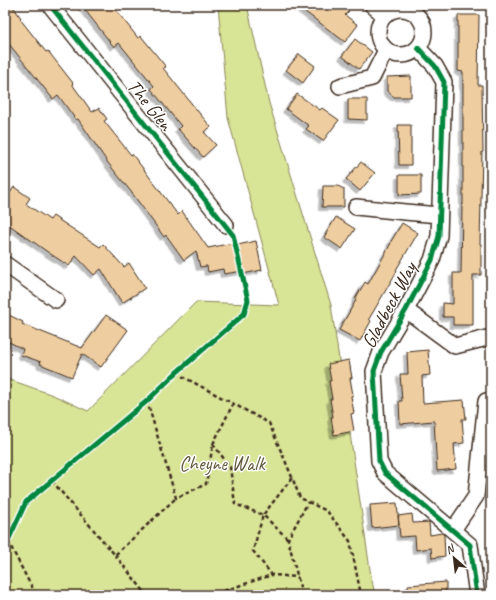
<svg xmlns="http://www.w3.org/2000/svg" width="496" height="600" font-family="Caveat,sans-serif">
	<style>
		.green { fill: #d8e496; stroke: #8a875a }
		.building { fill: #eecda0; stroke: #3b2a1e; filter: url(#shadow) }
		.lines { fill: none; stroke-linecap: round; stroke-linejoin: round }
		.street-casing { stroke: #3b2a1e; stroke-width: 18 }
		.path { stroke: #3b2a1e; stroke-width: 2.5; stroke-dasharray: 4 3; stroke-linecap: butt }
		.street { stroke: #fff; stroke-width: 15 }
		.cycleway-casing { stroke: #fff; stroke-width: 8 }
		.cycleway { stroke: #00873e; stroke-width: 5 }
		.labels { text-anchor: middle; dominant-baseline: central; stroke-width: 3; stroke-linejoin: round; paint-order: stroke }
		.street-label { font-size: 20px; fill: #3b2a1e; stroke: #fff }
		.park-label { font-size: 20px; fill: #62583c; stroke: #fff }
	</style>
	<defs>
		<filter id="shadow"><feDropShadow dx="-3.5" dy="3.5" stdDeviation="0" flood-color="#0004"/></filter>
	</defs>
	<rect width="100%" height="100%" fill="#fff"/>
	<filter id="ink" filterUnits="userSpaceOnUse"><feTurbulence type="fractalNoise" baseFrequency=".025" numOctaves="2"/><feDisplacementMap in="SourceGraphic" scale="8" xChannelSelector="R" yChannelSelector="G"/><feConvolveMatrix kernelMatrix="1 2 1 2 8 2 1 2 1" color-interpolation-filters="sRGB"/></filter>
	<g filter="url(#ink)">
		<path class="green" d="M218 5H247L269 103 331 305 371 576 375 595H5V378L53 395 88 411 196 302 279 305 228 118Z"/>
		<path class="building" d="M5 5H12L21 18 20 19 46 52 48 51 73 83 72 84 92 112 99 108 107 119 104 121 131 155 132 154 148 175 178 215 182 211 208 248 233 243V246L256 241 262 270 243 274V271L224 274 223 269 208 272 207 266 200 267 196 251 184 260 166 235 164 237 132 193 108 163 78 119 76 120 58 95 53 99 5 39Z
			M81 5H112L138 38 141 36 166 67 163 68 200 114 211 127 204 132 216 145 203 157 178 129 181 126 151 89 154 86 119 43 114 47Z
			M296 5H341L349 11 345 15 358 25 345 42Z
			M458 15H479L478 85H482L483 152H482L480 244H481V275H473V325H453V317H443V303L453 304V273H461L462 205H463V72L458 71Z
			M355 39 372 52 359 69 342 56Z
			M299 54 315 66 303 83 286 70Z
			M411 76V97H394L387 91V77Z
			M297 94 320 110 322 108 339 120 323 141 306 129 309 126 286 109Z
			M348 99H367V120L348 119Z
			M398 125H411V165H399Z
			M361 162 375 173 360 191 346 179Z
			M399 175H421V194L399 195Z
			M323 186H338L344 189V207H322Z
			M14 187 30 198 26 204 50 220 53 216 100 247 103 244 124 267 129 263 145 288 122 303 101 269 94 275 76 256 69 266 49 253 5 222V200Z
			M336 217 355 229 342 249 324 237Z
			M402 223 418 233 396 270 397 271 369 319 371 321 360 341 339 330 356 300 355 299 365 282 368 284 391 243H390Z
			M5 313 23 322 22 324 82 348 106 315 128 330 101 367 82 354 72 377 40 364 41 362 21 355 23 349 5 340Z
			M428 350 430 375 422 376 423 403 464 400 466 419H462L464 443 454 444 456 469 437 471 434 421 400 424 399 401H402L400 374H408L407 352Z
			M349 360 352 378H350L353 395 351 396 354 413 351 414 354 431 334 435 331 417H333L330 399H332L329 381H331L328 364Z
			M397 503 399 525 372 528 370 505Z
			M412 514 413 523 429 522 430 535 442 533 444 535 445 556 432 558 431 548 416 550 415 536 400 537 398 516Z
			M446 582V595H408V585Z"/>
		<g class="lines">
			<g class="street-casing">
				<path id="street" d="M50 5 226 225
					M372 5 385 16
					M378 32a23 23 0 1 1 46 0a23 23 0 1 1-46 0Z
					M418 48 435 66 444 82 439 236 432 260 406 310 381 352 374 371 379 461 385 473 470 545 477 595
					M340 86 372 78 386 50
					M356 207 405 212 439 215
					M5 264 56 300
					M406 310 455 346 487 338
					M453 530 476 496 486 401"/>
			</g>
			<path class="path" d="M176 373 269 423 292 477 300 498 327 511 350 541 361 595
				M147 401 176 498 206 484 213 444 233 404
				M213 444 230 467 235 504 263 515 288 539
				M292 478 263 515 253 551 272 575 298 577
				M52 481 115 555 176 498
				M8 541 29 582 37 595
				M115 555 147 595
				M211 595 272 575
				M302 595 288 539 308 502"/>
			<use href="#street" class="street"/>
			<g class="cycleway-casing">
				<path id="cycleway" d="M418 48 435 66 444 82 439 236 432 260 406 310 381 352 374 371 379 461 385 473 470 545 477 595
					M5 547 26 502 147 401 176 373 244 314 248 300 233 235 50 5"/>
			</g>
			<use href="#cycleway" class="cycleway"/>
		</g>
	</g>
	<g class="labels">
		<g class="street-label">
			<text transform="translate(150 105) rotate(51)">The Glen</text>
			<text transform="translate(389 305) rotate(-62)">Gladbeck Way</text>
		</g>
		<g class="park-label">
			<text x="222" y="463">Cheyne Walk</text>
		</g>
	</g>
	<rect width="496" height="600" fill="none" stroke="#fff" stroke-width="20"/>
	<rect x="10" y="10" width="476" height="580" fill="none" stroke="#3b2a1e" stroke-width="1.5" filter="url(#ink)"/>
	<g transform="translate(454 558) rotate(332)" stroke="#ffffff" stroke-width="3" paint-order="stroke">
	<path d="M0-3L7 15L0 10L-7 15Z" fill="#3b2a1e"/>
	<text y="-6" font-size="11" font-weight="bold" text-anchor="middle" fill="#3b2a1e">N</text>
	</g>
</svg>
